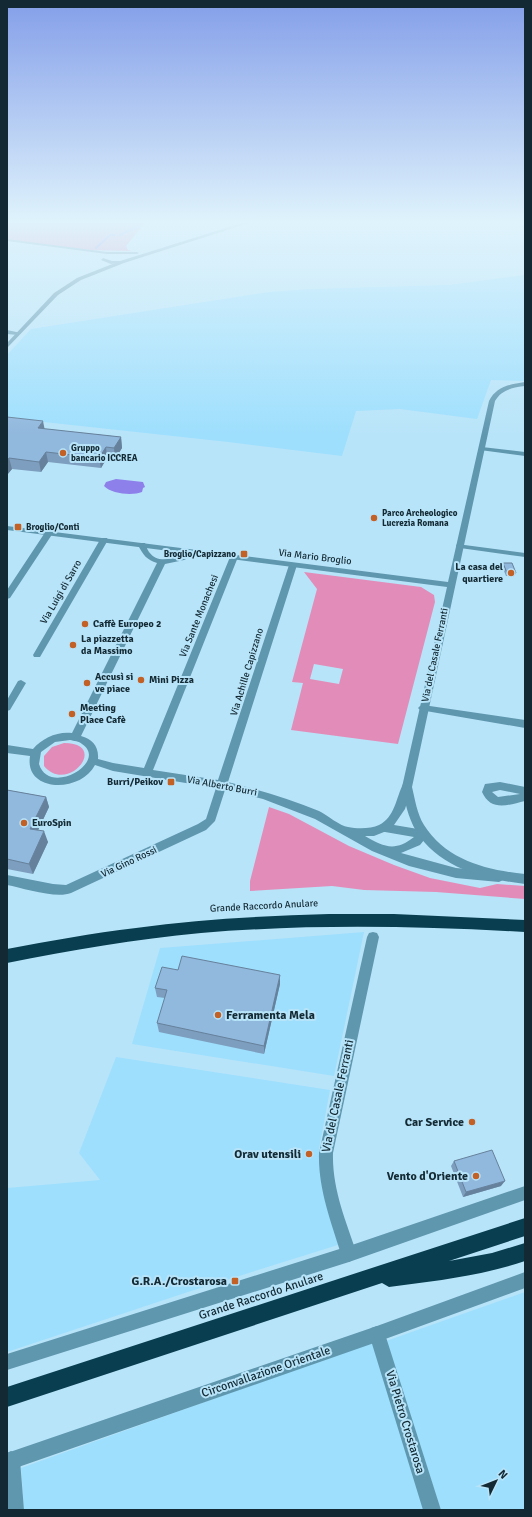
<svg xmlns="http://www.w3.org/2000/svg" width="532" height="1517" font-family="Signika,sans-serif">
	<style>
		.built { fill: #9edffd }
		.green { fill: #e28db9; fill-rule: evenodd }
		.water { fill: #8e80ea }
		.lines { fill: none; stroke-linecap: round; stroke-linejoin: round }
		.stream { stroke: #8e80ea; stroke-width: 2 }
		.minor { fill: #5f97af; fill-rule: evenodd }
		.tertiary { fill: #5f97af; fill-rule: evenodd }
		.motorway { fill: #093e51; fill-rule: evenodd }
		.wall { fill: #7d9ebe }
		.shaded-wall { fill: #66819b }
		.building { fill: #91b8dd; stroke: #66819b }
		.poi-dot { fill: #c36026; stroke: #b8e4f9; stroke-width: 1.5 }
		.labels { text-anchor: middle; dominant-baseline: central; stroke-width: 4; stroke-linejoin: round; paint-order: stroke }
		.far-poi-label { font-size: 9px; font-weight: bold; fill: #132a34; stroke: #b8e4f9; text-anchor: start }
		.street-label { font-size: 10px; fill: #132a34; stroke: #b8e4f9 }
		.poi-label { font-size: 10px; font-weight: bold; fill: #132a34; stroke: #b8e4f9; text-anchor: start }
		.near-poi-label { font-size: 12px; font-weight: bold; fill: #132a34; stroke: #b8e4f9; text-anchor: end }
		.near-street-label { font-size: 12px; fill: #132a34; stroke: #b8e4f9 }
	</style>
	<rect width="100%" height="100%" fill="#b8e4f9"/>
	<path class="built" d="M525 275V381L491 380 477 419 400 409 356 411 342 456 228 442 7 418V355L31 329 269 292 310 289 449 285Z
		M364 932 334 1076 132 1044 160 948Z
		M116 1057 330 1090 319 1149 322 1186 341 1244 188 1292 7 1352V1188L100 1180 79 1153Z
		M525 1292V1510H441L386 1341Z
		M374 1341 426 1510H24L21 1468Z"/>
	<path class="green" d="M7 223H142L144 224 126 246 128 250 132 251H130L91 250 7 240Z
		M304 572 421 587 434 595 435 602 398 744 291 730 303 683 292 682 317 589ZM314 664 343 669 339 684 310 679Z
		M64 743C110 743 68 795 44 766V756L52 747Z
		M269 807 289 814 349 846 394 865 430 878 480 888 497 884 525 886V899L436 892 364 890 332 886 250 891V881Z"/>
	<path class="water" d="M116 479 143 482 145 487 143 488 142 492C133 496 111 494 104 486L106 482Z"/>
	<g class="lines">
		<path class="stream" d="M120 235 141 225
			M96 248 110 235H115"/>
		<path class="minor" d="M103 258 112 261H122L124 262 111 264 101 260Z
			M7 330 21 333 18 335 7 334Z
			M482 447 525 452V456L480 450 479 449Z
			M46 531H49L53 533 10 598 7 599V590Z
			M101 538H107L108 540 40 657H34L33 655Z
			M139 543H145C146 546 147 549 149 552 161 568 182 553 196 550L200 552 184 560 165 564 81 736C92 739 99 746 98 759L113 763 144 768 230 557 234 555 238 557 153 770 218 780 289 565 293 563H296L297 565 228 782C259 790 289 799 319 811 327 815 340 826 348 827 357 829 371 829 379 825 395 817 396 798 403 784H411L412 787 405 809 394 825 424 830 428 831 429 834 420 845 401 853 456 868 499 872 503 874 505 877 503 880 499 882 456 878 409 866 372 851 315 819 263 799 225 790 215 821 206 830 71 893C56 899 23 888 7 885V875L53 884 66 885 198 824 206 819 216 788 113 771 95 765C81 793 24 793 30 756L7 753V745L33 749C42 738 58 731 72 733L157 563C147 560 143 555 138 545ZM70 740C74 741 79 741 82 744 109 762 49 797 39 764L41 752 55 742ZM384 832H385L414 837C395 852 384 847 365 836H374Z
			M457 544 525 553V557L460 548 456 546Z
			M21 680 26 683 10 710 7 711V700L18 681Z
			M423 705 525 720V728L420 710 418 708 420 706Z
			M500 782 525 787V801C508 805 491 812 482 792L485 784ZM500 790 520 794 498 797 492 792Z
			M373 932 377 933 379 937 333 1153C332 1189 346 1221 357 1254L354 1259 349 1262 344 1259 341 1254C331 1221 318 1189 319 1153L367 937 369 933Z
			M377 1326 383 1328 385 1334 441 1510H423L369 1334 371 1328Z
			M11 1451 17 1454 20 1460 24 1510H7V1453Z"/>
		<path class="tertiary" d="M242 223H249L124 263 81 280 58 295 7 348V343L54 293 77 278 120 261Z
			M7 239 107 252H137L139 253 137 254H107L7 241Z
			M525 382V386C513 387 501 390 495 401L412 787C415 799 417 814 424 825 446 860 486 870 525 874V884C484 879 439 868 416 831 408 817 405 802 402 787L447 587 7 530V526L448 582 489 401C496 387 510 384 525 382Z
			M525 1186V1200L349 1262 7 1370V1354L349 1246Z
			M525 1272V1288L377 1342 7 1471V1453L377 1326Z"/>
		<path class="motorway" d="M329 914H394L525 920V932C417 926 309 924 201 933 136 939 71 950 7 963V949C50 941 92 933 136 928 200 919 265 916 329 914Z
			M525 1218V1236L449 1261 492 1253 525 1243V1261C481 1276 435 1281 389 1287L382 1283 7 1407V1387Z"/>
	</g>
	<path class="wall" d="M7 417 45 429 121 437 122 448 115 459 107 458 101 468 48 462 41 472 12 469 7 475Z
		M503 563 516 573 515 575 506 576 502 566Z
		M7 790 46 797 49 807 38 830 48 842 33 874 7 869Z
		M178 970 280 984 264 1054 159 1032 157 1023 165 998 157 997 155 988Z
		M454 1161 501 1186 463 1197 451 1166Z"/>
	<path class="shaded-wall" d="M43 421 45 431 38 428Z
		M121 437 122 448 115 459 114 448Z
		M106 447 107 458 101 468 99 458Z
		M46 452 48 462 41 472 39 462Z
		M9 458 12 469 7 475V461Z
		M46 797 49 807 34 839 30 829Z
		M44 831 48 842 33 874 29 864Z
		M280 975V984L264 1054V1046Z
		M505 1181 501 1186 463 1197 466 1192Z"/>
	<path class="building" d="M7 417 43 421 38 428 121 437 114 448 106 447 99 458 46 452 39 462 9 458 7 461Z
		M503 563H512L516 573H507Z
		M7 790 46 797 30 829 44 831 29 864 7 859Z
		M182 956 280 975 264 1046 157 1023 167 990 155 988 162 967 178 970Z
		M492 1150 505 1181 466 1192 454 1161Z"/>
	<linearGradient id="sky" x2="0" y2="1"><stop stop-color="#849fe9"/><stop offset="0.51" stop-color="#dff3fc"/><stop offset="1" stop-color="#dff3fc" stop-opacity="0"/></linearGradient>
	<rect width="532" height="435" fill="url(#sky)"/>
	<g class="poi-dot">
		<circle cx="63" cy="453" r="4"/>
		<circle cx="374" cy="518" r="4"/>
		<rect x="14" y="523" width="8" height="8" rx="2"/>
		<rect x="240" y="550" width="8" height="8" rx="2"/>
		<circle cx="511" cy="573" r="4"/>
		<circle cx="85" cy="624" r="4"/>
		<circle cx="73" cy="645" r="4"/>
		<circle cx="141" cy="680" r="4"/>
		<circle cx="87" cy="683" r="4"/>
		<circle cx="72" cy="714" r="4"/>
		<rect x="167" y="778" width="8" height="8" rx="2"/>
		<circle cx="24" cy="823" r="4"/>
		<circle cx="218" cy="1015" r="4"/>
		<circle cx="472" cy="1122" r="4"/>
		<circle cx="309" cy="1154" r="4"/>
		<circle cx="476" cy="1176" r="4"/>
		<rect x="231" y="1277" width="8" height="8" rx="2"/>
	</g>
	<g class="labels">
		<g class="far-poi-label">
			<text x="71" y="448">Gruppo<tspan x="71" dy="10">bancario ICCREA</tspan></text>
			<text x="382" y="513">Parco Archeologico<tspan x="382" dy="10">Lucrezia Romana</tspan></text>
			<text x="26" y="527">Broglio/Conti</text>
			<text x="236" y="554" text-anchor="end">Broglio/Capizzano</text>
		</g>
		<g class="street-label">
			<text transform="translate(315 557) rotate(7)">Via Mario Broglio</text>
			<text transform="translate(61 592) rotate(-60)">Via Luigi di Sarro</text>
			<text transform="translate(199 616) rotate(-68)">Via Sante Monachesi</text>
			<text transform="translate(435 655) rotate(-78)">Via del Casale Ferranti</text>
			<text transform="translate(247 672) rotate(-73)">Via Achille Capizzano</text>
			<text transform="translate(222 786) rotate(11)">Via Alberto Burri</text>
			<text transform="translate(129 862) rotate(-25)">Via Gino Rossi</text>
			<text transform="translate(264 906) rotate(-3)">Grande Raccordo Anulare</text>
		</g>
		<g class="poi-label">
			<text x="503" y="567" text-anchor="end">La casa del<tspan x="503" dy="12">quartiere</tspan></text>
			<text x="93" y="624">Caffè Europeo 2</text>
			<text x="81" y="639">La piazzetta<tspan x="81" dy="12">da Massimo</tspan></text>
			<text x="95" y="677">Accusì si<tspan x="95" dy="12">ve piace</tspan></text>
			<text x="149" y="680">Mini Pizza</text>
			<text x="80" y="708">Meeting<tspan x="80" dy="12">Place Cafè</tspan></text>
			<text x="163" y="782" text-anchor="end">Burri/Peikov</text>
			<text x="32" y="823">EuroSpin</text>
		</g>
		<g class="near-poi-label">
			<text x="226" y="1015" text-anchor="start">Ferramenta Mela</text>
			<text x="464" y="1122">Car Service</text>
			<text x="301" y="1154">Orav utensili</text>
			<text x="468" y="1176">Vento d'Oriente</text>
			<text x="227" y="1281">G.R.A./Crostarosa</text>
		</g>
		<g class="near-street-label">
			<text transform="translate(338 1096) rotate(-78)">Via del Casale Ferranti</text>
			<text transform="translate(261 1296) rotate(-18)">Grande Raccordo Anulare</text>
			<text transform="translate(266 1372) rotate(-19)">Circonvallazione Orientale</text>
			<text transform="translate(405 1422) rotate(73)">Via Pietro Crostarosa</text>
		</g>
	</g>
	<rect width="532" height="1517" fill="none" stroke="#132a34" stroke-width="16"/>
	<g transform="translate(496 1481) rotate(47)" stroke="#b8e4f9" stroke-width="3" paint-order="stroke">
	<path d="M0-3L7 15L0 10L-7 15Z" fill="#132a34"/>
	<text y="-6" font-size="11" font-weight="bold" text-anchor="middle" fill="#132a34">N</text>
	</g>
</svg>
